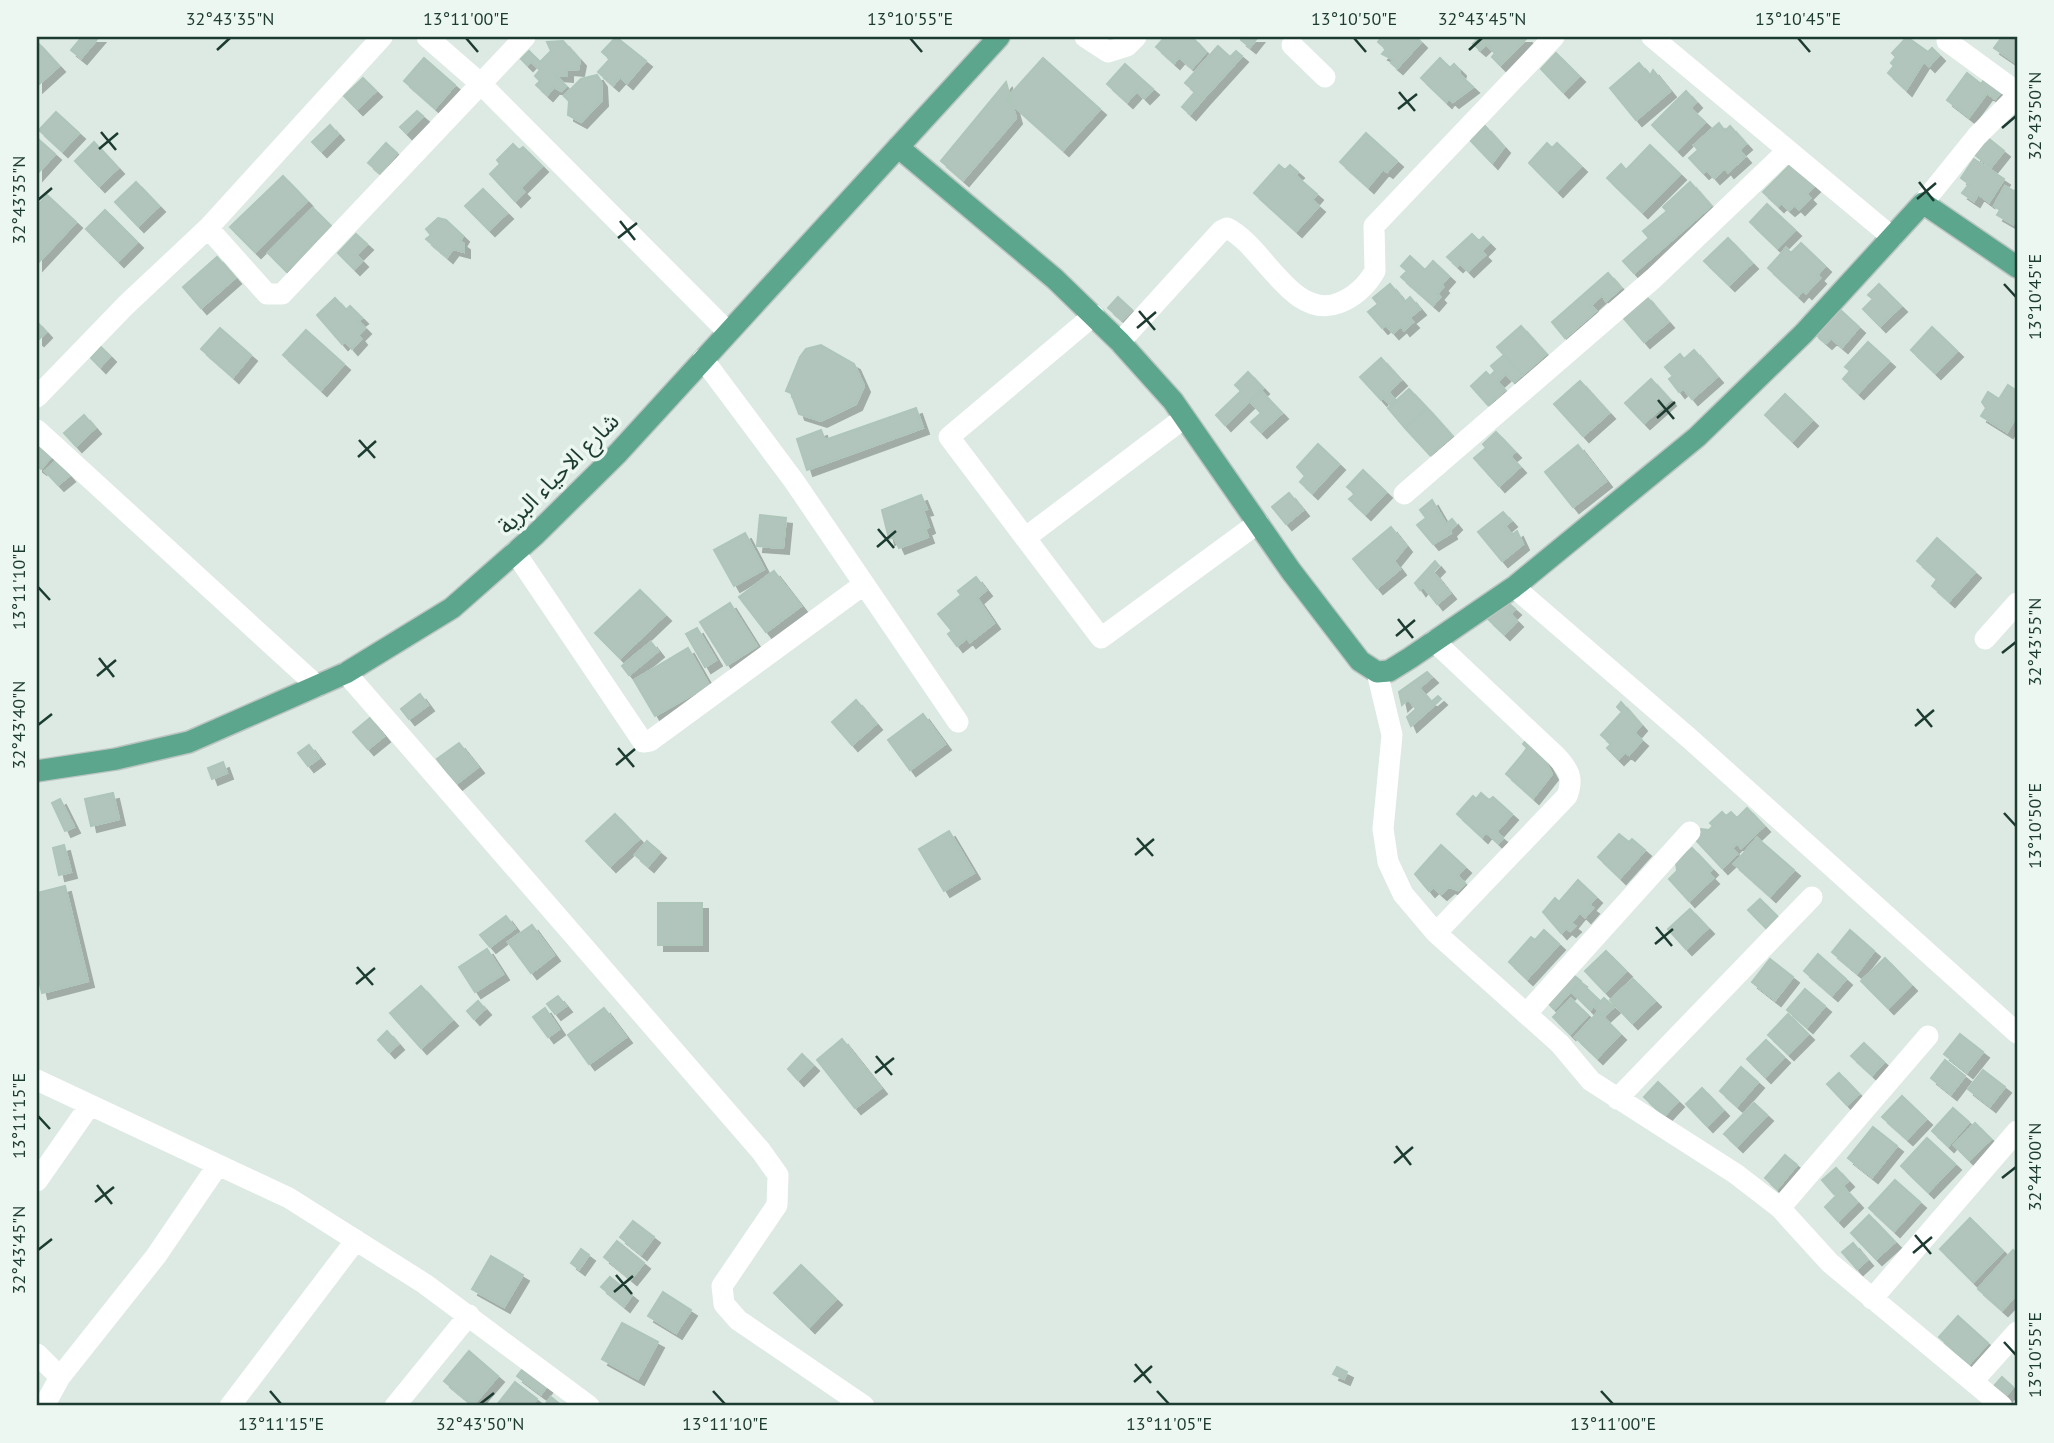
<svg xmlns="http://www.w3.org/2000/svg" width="2054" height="1443" font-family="'PT Sans','Noto Sans Arabic',sans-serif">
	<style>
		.building { fill: #b1c5bc; stroke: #aec5ba; stroke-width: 2; filter: url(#shadow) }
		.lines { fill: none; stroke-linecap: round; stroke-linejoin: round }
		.major-casing { stroke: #bbc4c1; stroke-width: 24 }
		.minor { stroke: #fff; stroke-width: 21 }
		.major { stroke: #5ba68d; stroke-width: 21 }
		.ticks { fill: none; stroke: #1c3b31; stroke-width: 2.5 }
		.labels { text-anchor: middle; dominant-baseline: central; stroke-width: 7; stroke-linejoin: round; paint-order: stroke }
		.street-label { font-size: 23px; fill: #1c3b31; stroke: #ecf7f1 }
		.neatline { fill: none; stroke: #1c3b31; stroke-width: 2.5 }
		.ticks-label { font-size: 18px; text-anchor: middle; fill: #1c3b31 }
	</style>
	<defs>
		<filter id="shadow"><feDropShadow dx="6" dy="6" stdDeviation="0" flood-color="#0004"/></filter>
	</defs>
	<rect width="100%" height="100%" fill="#dceae3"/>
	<path class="building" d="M82 37H99L81 58 71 50Z
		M616 37 646 61 627 83 620 77 613 85 598 72 610 59 602 52Z
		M1165 37H1192L1206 52 1192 68 1179 57 1174 63 1156 47Z
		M1244 37H1258L1250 47 1241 40Z
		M1382 37H1416L1421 42 1397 68 1391 63 1394 60 1382 54 1386 49 1378 42Z
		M1473 37H1526L1527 38 1500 65 1492 57 1495 53 1486 44 1480 50 1473 44 1477 40Z
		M1907 37 1928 52 1932 48 1939 55 1929 66 1924 61 1906 90 1888 73 1894 66 1891 63 1896 57 1892 53Z
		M2002 37H2017L2016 63 1994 48Z
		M563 41 580 60 578 70 567 69V76L555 75 566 86 561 91 554 87 547 95 536 85 540 81 535 76 540 70 531 61 527 65 521 59 529 51 540 62 551 51 547 42Z
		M37 42 59 66 37 86Z
		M1218 46 1230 57 1236 51 1242 56 1203 99 1185 83Z
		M1556 53 1579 76 1563 92 1541 69Z
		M424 58 455 85 435 108 404 81Z
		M1043 58 1100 109 1063 150 1006 99Z
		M1440 58 1450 68 1454 64 1460 70 1459 74 1473 87 1453 102 1449 98 1446 102 1421 78Z
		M1639 63 1650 76 1653 70 1670 91 1636 120 1610 88Z
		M1125 64 1145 82 1127 102 1107 84Z
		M1967 73 1981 84 1986 77 2003 90 1995 99 1987 93 1969 117 1947 100Z
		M597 75 601 81 602 100 581 122 568 115 569 101 564 96 581 79Z
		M363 78 376 91 357 109 344 96Z
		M1006 82 1016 118 963 180 941 161Z
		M1145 82 1153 89 1144 98 1137 91Z
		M1686 91 1696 102 1690 108 1705 122 1677 150 1652 125Z
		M1195 92 1203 99 1190 114 1182 107Z
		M417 111 423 116 406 133 400 127Z
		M56 112 79 133 62 151 39 130Z
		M1719 123 1725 131 1730 126 1746 144 1739 150 1745 157 1728 172 1725 168 1714 178 1707 170 1703 173 1689 158 1698 150 1694 145Z
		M330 125 338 134 321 151 312 142Z
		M1485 126 1504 147 1492 163 1470 140Z
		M1366 133 1397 161 1387 172 1383 169 1368 187 1340 162Z
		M37 138 55 154 37 174Z
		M1988 138 2004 151 1991 167 1975 155Z
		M94 142 118 168 99 186 75 161Z
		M386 143 397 153 380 173 368 163Z
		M1547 143 1552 148 1557 143 1581 166 1557 191 1529 163Z
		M513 144 519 150 523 147 542 166 520 188 524 192 515 201 490 174 500 164 497 160Z
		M1650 145 1680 174 1642 212 1607 178 1621 164 1626 170Z
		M1974 159 2004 179 1989 202 1978 194 1974 201 1962 193 1969 184 1961 178Z
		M1791 164 1814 186 1806 194 1810 198 1799 209 1795 205 1789 210 1781 203 1778 206 1763 192Z
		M1279 165 1285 170 1290 165 1298 172 1295 175 1317 194 1312 200 1319 206 1296 231 1254 193Z
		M283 176 307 201 255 252 230 227Z
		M136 182 159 206 138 226 115 202Z
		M1690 182 1711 206 1634 273 1623 261 1649 238 1643 231 1667 211 1663 207Z
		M2005 186 2014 191 2017 189V216L2013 224 1997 215 2000 210 1994 206Z
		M483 189 507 213 489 230 465 206Z
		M47 195 76 222 37 264V206Z
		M1767 204 1795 230 1777 248 1750 222Z
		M313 208 331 226 286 271 268 253Z
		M105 210 137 242 118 261 86 229Z
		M438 218 446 220 463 236 460 241 464 244V252L453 249 447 257 426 239 431 235 426 229Z
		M356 234 367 244 356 255 362 261 354 269 338 253Z
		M1472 234 1479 241 1483 237 1489 243 1481 251 1485 255 1468 271 1460 263 1457 266 1447 257Z
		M1728 238 1752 263 1729 285 1704 261Z
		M1801 243 1825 266 1817 275 1820 278 1806 293 1803 290 1798 296 1768 268 1786 248 1791 253Z
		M1410 256 1425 270 1433 261 1449 276 1441 285 1443 287 1437 294 1440 297 1433 305 1401 277 1407 271 1401 266Z
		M217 257 235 278 201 308 183 287Z
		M1608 273 1621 288 1606 301 1602 295 1591 305 1596 311 1565 338 1552 322Z
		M1390 284 1405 302 1410 297 1420 309 1409 318 1413 322 1404 330 1401 326 1393 333 1386 325 1382 328 1368 312 1378 304 1373 298Z
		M1879 284 1901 306 1880 326 1863 309 1873 299 1868 295Z
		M1645 295 1668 322 1644 342 1621 315Z
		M1118 297 1132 310 1122 320 1108 308Z
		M335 298 346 310 350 306 362 318 358 321 365 328 358 335 361 339 352 349 345 341 342 344 317 315Z
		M1836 306 1859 327 1842 347 1831 338 1826 343 1813 332Z
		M37 322 46 332 38 340 37 339Z
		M1521 326 1546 354 1522 375 1497 347Z
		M1932 327 1957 351 1935 373 1911 350Z
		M220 328 251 355 233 377 201 349Z
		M306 330 344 364 321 390 283 355Z
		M1868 342 1889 361 1858 393 1843 379 1850 371 1845 367Z
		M821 345 854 364 864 386 856 404 821 421 799 414 791 393 786 391 800 357 806 349Z
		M101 347 110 356 100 367 91 358Z
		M1694 350 1717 377 1692 399 1683 388 1679 392 1669 379 1673 376 1665 367 1680 354 1684 359Z
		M1504 355 1522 375 1514 382 1506 374 1497 382 1505 390 1488 405 1471 386 1486 372 1490 376 1495 371 1491 366Z
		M1381 358 1401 380 1388 392 1396 401 1391 406 1383 397 1381 400 1360 377Z
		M1248 372 1263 388 1225 425 1216 415 1241 391 1235 385Z
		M1651 379 1670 400 1644 423 1625 403Z
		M1580 381 1609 413 1583 436 1554 404Z
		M2008 385 2017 391V415L2007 432 1981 416 1986 408 1982 402 1988 392 1999 399Z
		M1409 389 1427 408 1405 428 1388 408Z
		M1261 391 1282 413 1261 432 1251 422 1261 413 1250 401Z
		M1785 394 1812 420 1792 441 1765 415Z
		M916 408 923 428 807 470 797 439 821 430 825 440Z
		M1427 408 1452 436 1430 455 1405 428Z
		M84 415 95 428 76 446 64 433Z
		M1496 432 1515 452 1510 456 1520 467 1499 486 1474 458 1486 448 1483 444Z
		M1318 444 1339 464 1312 493 1300 482 1305 476 1297 467Z
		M1578 445 1606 481 1573 507 1545 472Z
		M37 446 51 457 41 469 37 466Z
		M56 461 69 476 58 485 45 471Z
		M1363 470 1386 492 1365 514 1349 499 1355 494 1347 487Z
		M1289 493 1303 510 1286 524 1272 507Z
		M921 495 927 509 923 510 929 527 925 529 928 537 899 548 894 537 889 539 882 510Z
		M1432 500 1446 524 1452 519 1456 524 1450 530 1451 533 1433 544 1417 525 1426 518 1420 510Z
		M1503 512 1511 521 1505 526 1512 535 1517 531 1523 544 1502 561 1478 532Z
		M760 515 786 518 783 548 757 546Z
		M1391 527 1406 546 1394 561 1400 569 1377 588 1353 559Z
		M745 533 764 569 734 586 714 550Z
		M1937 538 1975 572 1949 601 1932 586 1937 579 1917 561Z
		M1435 561 1439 566 1433 572 1450 593 1437 604 1423 586 1420 590 1415 583Z
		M774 571 801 606 766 632 739 597Z
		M976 577 986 590 977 598 994 623 970 642 967 638 957 646 948 634 952 631 938 614 961 595 958 591Z
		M640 590 665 615 620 658 595 633Z
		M1506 601 1515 609 1510 614 1517 621 1504 634 1488 619Z
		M730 603 757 646 727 665 700 622Z
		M697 628 716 660 705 667 686 634Z
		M651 642 658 651 629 675 622 666Z
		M688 648 709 685 655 716 634 680Z
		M1427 672 1432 677 1419 688 1431 702 1438 696 1441 699 1411 726 1407 717 1416 709 1408 699 1402 705 1399 692Z
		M420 694 428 705 409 719 401 709Z
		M856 700 876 724 852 745 832 722Z
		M1621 702 1641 725 1634 733 1642 740 1629 755 1625 752 1618 759 1607 748 1611 744 1601 735 1622 712 1617 707Z
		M923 714 945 744 910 770 888 740Z
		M370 718 384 736 368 749 353 732Z
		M1530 736 1551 757 1546 763 1552 774 1533 798 1506 774 1522 755 1527 748 1523 744Z
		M459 743 478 767 456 784 437 759Z
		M309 745 319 758 308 766 298 753Z
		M223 762 227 773 212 779 208 768Z
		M113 793 119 819 91 826 85 799Z
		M1481 793 1489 800 1493 797 1512 814 1496 832 1503 838 1498 843 1486 832 1482 837 1457 814 1473 796 1476 799Z
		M60 799 74 827 65 831 52 803Z
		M1747 808 1764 826 1741 848 1737 843 1732 848 1737 854 1722 868 1693 837 1701 829 1709 830 1713 826 1710 823 1722 812 1726 816 1731 812 1737 818Z
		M615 814 639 839 610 866 586 841Z
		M949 831 974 873 944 891 919 849Z
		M1619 834 1629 842 1632 839 1645 850 1620 878 1598 857Z
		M1757 838 1794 870 1770 896 1734 864Z
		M647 841 660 852 648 866 635 855Z
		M64 845 71 872 59 875 53 848Z
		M1441 845 1465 867 1457 876 1465 883 1458 890 1449 887 1441 894 1433 887 1429 891 1415 874Z
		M1692 848 1712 869 1708 873 1713 878 1689 901 1669 879 1677 871 1676 862Z
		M1578 880 1596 897 1589 905 1593 908 1585 917 1580 912 1571 923 1575 926 1570 931 1566 928 1561 933 1543 912 1555 898 1559 902Z
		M65 886 88 981 42 993 37 972V893Z
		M1760 899 1777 916 1766 928 1748 910Z
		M658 903H702V945H658Z
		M1690 909 1708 928 1686 949 1668 929Z
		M506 916 515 928 490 947 480 935Z
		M532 925 554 955 531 973 508 942Z
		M1544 930 1559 944 1527 979 1509 962 1531 937 1535 940Z
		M1850 930 1874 951 1857 973 1832 952Z
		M487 949 503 974 475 992 459 967Z
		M1606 951 1626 971 1605 992 1585 971Z
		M1818 954 1846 979 1832 995 1804 971Z
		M1885 958 1911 985 1888 1008 1861 981Z
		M1770 959 1793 977 1775 1000 1752 982Z
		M1572 974 1581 981 1554 1009 1546 1001Z
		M1633 979 1655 1001 1632 1023 1610 1000Z
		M1580 982 1599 1000 1590 1010 1571 991Z
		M421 986 452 1020 421 1048 390 1013Z
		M1805 989 1825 1006 1807 1027 1787 1010Z
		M558 996 566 1006 555 1014 547 1004Z
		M1604 998 1614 1007 1604 1016 1595 1007Z
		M1571 999 1588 1015 1570 1034 1553 1017Z
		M478 1001 485 1009 474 1019 467 1011Z
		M545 1008 559 1029 548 1037 533 1017Z
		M604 1008 626 1037 589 1064 568 1035Z
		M1598 1012 1620 1034 1597 1058 1575 1037Z
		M1788 1014 1808 1034 1788 1054 1768 1035Z
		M387 1031 398 1044 389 1052 378 1040Z
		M1960 1034 1983 1052 1967 1072 1944 1054Z
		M842 1039 881 1088 855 1108 817 1060Z
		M1766 1040 1784 1057 1765 1077 1747 1059Z
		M1864 1043 1884 1062 1872 1075 1851 1056Z
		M802 1054 813 1065 798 1080 788 1069Z
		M1945 1060 1965 1076 1951 1094 1931 1078Z
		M1741 1067 1758 1082 1737 1106 1720 1091Z
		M1983 1070 2005 1087 1990 1106 1968 1089Z
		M1839 1073 1859 1094 1847 1105 1827 1084Z
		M1658 1082 1678 1101 1664 1116 1644 1097Z
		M1702 1088 1723 1110 1707 1126 1686 1104Z
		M1902 1096 1926 1119 1907 1139 1882 1117Z
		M1754 1103 1767 1115 1737 1146 1724 1134Z
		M1953 1108 1969 1122 1948 1146 1932 1131Z
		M1975 1123 1991 1139 1969 1160 1954 1145Z
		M1873 1127 1897 1146 1872 1177 1848 1158Z
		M1927 1138 1955 1164 1928 1192 1901 1166Z
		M1785 1155 1797 1165 1777 1189 1765 1178Z
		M1836 1168 1848 1181 1834 1194 1822 1180Z
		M1895 1180 1920 1202 1894 1231 1869 1208Z
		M1844 1188 1857 1202 1838 1221 1825 1207Z
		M1869 1215 1895 1242 1876 1259 1851 1233Z
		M1970 1218 2003 1251 1973 1282 1940 1249Z
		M633 1221 654 1237 641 1254 620 1237Z
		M617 1241 644 1263 631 1279 604 1257Z
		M1853 1243 1867 1260 1857 1269 1842 1252Z
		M581 1249 589 1255 579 1269 571 1263Z
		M2013 1250 2017 1254V1294L2002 1310 1978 1289Z
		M491 1256 523 1275 504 1307 472 1289Z
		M801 1265 836 1299 809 1327 774 1293Z
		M610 1277 632 1295 624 1306 601 1287Z
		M663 1292 691 1310 676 1333 648 1316Z
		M1958 1316 1988 1343 1969 1364 1939 1337Z
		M622 1323 658 1342 638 1379 602 1359Z
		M469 1351 498 1376 473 1405 444 1381Z
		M526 1365 549 1383 541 1394 517 1376Z
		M1337 1367 1347 1372 1344 1379 1333 1374Z
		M2002 1377 2013 1387 2005 1397 1994 1386Z
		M515 1382 537 1399 531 1406H496Z
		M551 1397 562 1406H544Z"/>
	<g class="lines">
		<g class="major-casing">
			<path id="major" d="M898 147 1055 279 1120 342 1173 401 1291 571 1360 661 1377 672 1389 671 1410 658 1514 587 1697 437 1804 333 1923 203 2017 267
				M37 771 116 759 189 742 346 673 452 608 536 534 618 453 999 37"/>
		</g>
		<path class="minor" d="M427 37 481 84 728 332
			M1085 37 1108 52 1127 46 1136 37
			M1652 37 1892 237
			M1947 41 2017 92
			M1292 45 1325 77
			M1923 203 1977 136 2017 96
			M208 228 267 294H282L525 37
			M1094 315 949 437 1101 638 1258 523
			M1120 342 1221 231 1227 228C1264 246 1292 321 1339 303 1354 297 1367 285 1375 271L1374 226 1554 37
			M703 359 794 481 958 722
			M37 397 126 305 208 228 382 37
			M37 430 317 686
			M1404 494 1654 278 1787 151
			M1025 538 1184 418
			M515 552 643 742 650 741 863 585
			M1514 587 1689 738 2017 1033
			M1985 639 2017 603
			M1434 641 1556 756C1569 770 1574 778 1567 796L1436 933
			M1377 672 1392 735 1383 829 1388 862 1403 894 1436 933 1560 1044 1591 1081 1736 1174 1780 1208 1830 1263 2002 1406
			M346 673 761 1151 778 1175 777 1205 722 1286 724 1304 738 1320 864 1406
			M1526 1014 1690 832
			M37 1080 289 1198 425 1284 589 1406
			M1617 1099 1812 897
			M37 1181 90 1105
			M1780 1208 1928 1036
			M1872 1299 2017 1131
			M37 1354 60 1377
			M1974 1380 2017 1332
			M44 1406 60 1377 156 1256 218 1165
			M230 1406 356 1240
			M395 1406 469 1315"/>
		<use href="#major" class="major"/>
	</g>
	<path class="ticks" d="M466 38 478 52M910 38 922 52M1354 38 1366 52M1798 38 1810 52M217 50 230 38M1469 50 1482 38M1399 92 1415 111M1398 109 1417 94M2002 128 2016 116M101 132 116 150M99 149 118 133M1919 182 1934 201M1917 199 1936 183M38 200 52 188M620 221 635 240M618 238 637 223M2004 284 2016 297M1139 311 1155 330M1137 328 1156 312M1658 400 1674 419M1657 418 1675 402M359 440 375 458M358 457 376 441M878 529 894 548M877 547 896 531M38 587 50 600M1398 619 1413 638M1396 636 1415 620M2002 653 2016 642M99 658 114 677M97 676 116 660M1917 709 1932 727M38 725 52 714M1915 726 1934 710M618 748 634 767M616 765 635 749M2004 813 2016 826M1137 838 1153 856M1135 855 1154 839M1656 927 1672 946M1655 944 1673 929M357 967 373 985M356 984 375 968M876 1056 892 1075M875 1073 894 1058M38 1116 50 1129M1396 1146 1411 1165M1394 1163 1413 1147M2002 1178 2016 1167M97 1185 112 1204M95 1202 114 1187M1915 1235 1931 1254M38 1250 52 1239M1913 1253 1932 1237M616 1275 632 1294M614 1292 633 1276M2004 1342 2016 1355M1135 1364 1151 1383M1134 1382 1152 1366M270 1391 281 1404M713 1391 725 1404M1157 1391 1169 1404M1601 1391 1613 1404M480 1404 494 1393"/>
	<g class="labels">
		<g class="street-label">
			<text transform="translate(558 473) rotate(-45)">شارع الاحياء البرية</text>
		</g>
	</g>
	<rect width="2054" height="1443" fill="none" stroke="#ecf7f1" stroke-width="77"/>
	<rect x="38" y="38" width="1978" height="1366" class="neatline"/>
	<g class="ticks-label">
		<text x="230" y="25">32°43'35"N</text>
		<text x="466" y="25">13°11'00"E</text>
		<text x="910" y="25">13°10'55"E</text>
		<text x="1354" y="25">13°10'50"E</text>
		<text x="1482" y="25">32°43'45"N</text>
		<text x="1798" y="25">13°10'45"E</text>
		<text transform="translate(2035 116) rotate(-90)" y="6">32°43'50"N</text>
		<text transform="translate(19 200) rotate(-90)" y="6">32°43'35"N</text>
		<text transform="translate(2035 297) rotate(-90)" y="6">13°10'45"E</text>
		<text transform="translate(19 587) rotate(-90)" y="6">13°11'10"E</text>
		<text transform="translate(2035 642) rotate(-90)" y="6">32°43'55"N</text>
		<text transform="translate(19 725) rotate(-90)" y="6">32°43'40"N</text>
		<text transform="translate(2035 826) rotate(-90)" y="6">13°10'50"E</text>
		<text transform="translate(19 1116) rotate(-90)" y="6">13°11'15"E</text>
		<text transform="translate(2035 1167) rotate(-90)" y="6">32°44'00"N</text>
		<text transform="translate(19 1250) rotate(-90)" y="6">32°43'45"N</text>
		<text transform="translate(2035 1355) rotate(-90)" y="6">13°10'55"E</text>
		<text x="281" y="1430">13°11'15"E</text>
		<text x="480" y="1430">32°43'50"N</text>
		<text x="725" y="1430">13°11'10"E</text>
		<text x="1169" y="1430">13°11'05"E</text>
		<text x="1613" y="1430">13°11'00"E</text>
	</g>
</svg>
